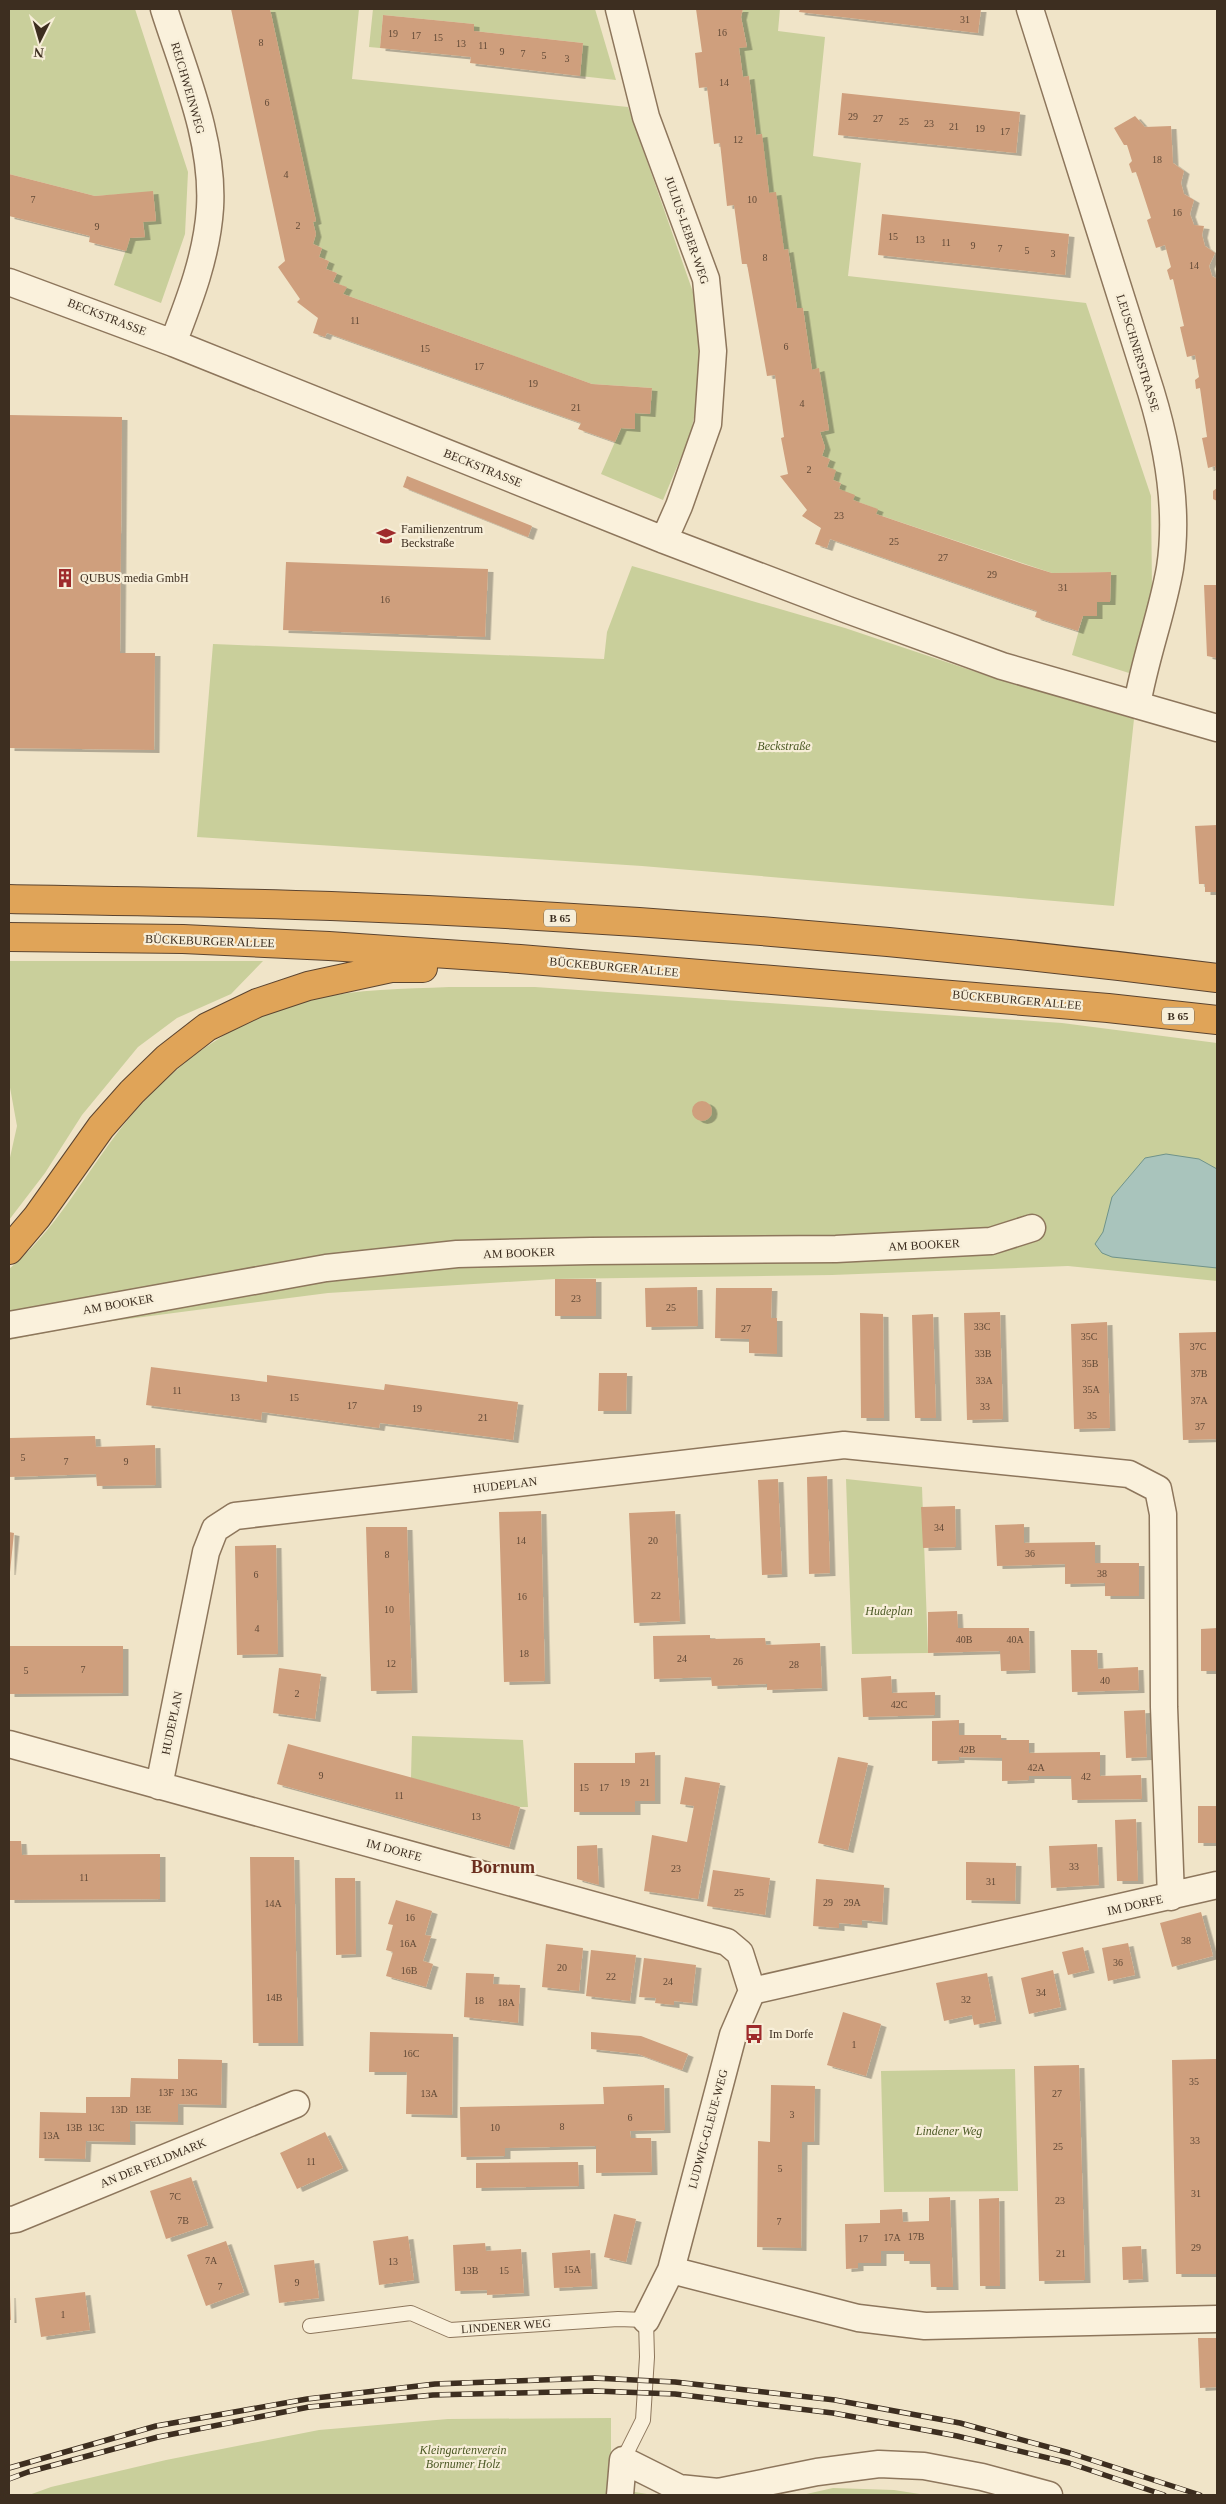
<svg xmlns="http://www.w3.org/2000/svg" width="1226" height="2504" font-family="'Times New Roman',serif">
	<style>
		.green { fill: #c9cf9b }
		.water { fill: #a9c4bc; stroke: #6f938a }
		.building { fill: #cf9f7d; filter: url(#shadow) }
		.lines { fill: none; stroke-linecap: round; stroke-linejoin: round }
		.lane-casing { stroke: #8d765c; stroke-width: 16 }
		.street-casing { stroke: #8d765c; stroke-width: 29 }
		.highway-casing { stroke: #5b4430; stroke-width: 30 }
		.lane { stroke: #faf1dc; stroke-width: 14 }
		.street { stroke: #faf1dc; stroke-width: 26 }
		.highway { stroke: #e0a458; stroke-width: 28 }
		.rail-casing { stroke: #3d2e20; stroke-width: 5.5 }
		.rail { stroke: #f7eed8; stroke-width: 4; stroke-dasharray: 11; stroke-linecap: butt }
		.labels { text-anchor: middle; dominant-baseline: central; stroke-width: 4.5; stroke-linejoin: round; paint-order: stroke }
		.number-label { font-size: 10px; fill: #624a37 }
		.shield { fill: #f7eed8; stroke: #756857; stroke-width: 1 }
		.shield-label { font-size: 11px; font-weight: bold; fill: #3d2e20 }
		.street-label { font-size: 12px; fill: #3d2e20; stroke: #f7eed8 }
		.poi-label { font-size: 12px; fill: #3d2e20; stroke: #f7eed8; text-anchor: start }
		.park-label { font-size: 12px; font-style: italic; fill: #4d5a26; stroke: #f7eed8 }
		.district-label { font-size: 18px; font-weight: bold; fill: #6b2e1e; stroke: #f7eed8 }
	</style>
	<defs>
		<filter id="shadow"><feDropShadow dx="5.5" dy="3" stdDeviation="0" flood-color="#0004"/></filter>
	</defs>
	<rect width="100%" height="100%" fill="#f0e4c8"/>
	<path class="green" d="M9 9H135L188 172 185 234 161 303 114 285 130 238 145 237 143 222 156 220 153 192 95 196 9 174Z
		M270 9H359L352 79 628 107 694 295 701 347 699 394 690 436 663 500 601 474 621 428 635 429V413L650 414 652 388 592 384 343 294 346 287 333 282 337 273 326 269 329 261 319 257 322 248 313 244 316 234 313 222 316 221Z
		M373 9H595L616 80 580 76 583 43 474 31V24L383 15 380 48 369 47Z
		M743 9H780L778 31 825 37 813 156 861 163 848 276 1086 303 1151 496 1152 590 1129 673 1072 655 1083 616H1097V602H1110L1111 572 1052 573 876 514 877 509 853 500 839 489 841 483 833 480 827 467 830 459 822 456 825 447 820 432 829 430 819 369 812 370 803 308H797L788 249 784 250 769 193 761 134 756 135 749 76 743 77 739 48 747 46 741 17Z
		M632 566 845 628 997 679 1134 719 1114 906 642 866 197 837 213 644 604 659 607 632Z
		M9 961H263L231 994 177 1018 138 1047 82 1115 45 1173 9 1220V1162L17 1126 9 1082Z
		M449 987H535L1062 1023 1217 1043V1281L1068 1266 832 1275 555 1279 328 1293 97 1323 9 1340V1269C53 1233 81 1181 115 1136 165 1070 231 1018 313 999 357 989 404 989 449 987Z
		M846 1479 922 1487 928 1653 852 1654Z
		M412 1736 523 1740 528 1807H520L411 1778Z
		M1015 2069 1018 2191 884 2192 881 2071Z
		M611 2418V2488L653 2495H29L51 2487 166 2460 319 2430 448 2419Z
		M833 2488 894 2490 926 2495H802Z"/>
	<path class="water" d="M1166 1154 1199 1159 1217 1169V1268L1112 1257 1102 1253 1095 1244 1103 1232 1112 1197 1145 1158Z"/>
	<path class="building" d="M231 9H270L316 221 313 222 316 234 313 244 322 248 319 257 329 261 326 269 337 273 333 282 347 287 343 294 592 384 652 388 650 414 635 413V429L621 428 615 442 578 429 581 423 327 333 325 337 313 333 318 318 297 302 300 299 278 267 285 261Z
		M696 9H743L741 17 747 47 739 48 743 77 749 76 756 135 762 134 769 193 776 192 784 250 788 249 797 308H803L812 370 819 368 829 430 820 432 825 447 822 456 830 459 827 467 836 470 833 480 841 483 839 489 855 495 853 500 878 509 876 514 1023 564 1052 573 1111 572 1110 602H1097V616H1083L1078 631 1035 617 1037 611 1010 602 830 539 827 548 815 544 821 528 802 516 807 510 780 476 788 474 781 438 784 437 775 375 767 376 747 264H742L734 205 727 206 720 143 714 144 707 87 699 88 695 53 702 52Z
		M800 9H981L978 33 799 12Z
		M383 15 474 24V31L583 43 580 76 470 63 471 57 380 48Z
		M842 93 1020 112 1016 153 838 135Z
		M1135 116 1145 127 1171 126 1173 163 1184 171 1181 183 1184 194 1194 200 1190 214 1194 225 1204 226 1202 235 1205 246 1215 253 1209 266 1212 276 1217 279V476L1215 466 1208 468 1202 438 1207 437 1200 388 1196 389 1195 380 1199 377 1195 355 1187 357 1180 327 1184 326 1173 279 1170 280 1167 270 1171 267 1165 245 1156 248 1147 220 1151 218 1136 172 1132 173 1129 164 1132 161 1127 145H1124L1114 128Z
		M9 174 95 196 153 191 156 221 143 222 145 237 130 238 126 251 89 242 90 236 9 216Z
		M882 214 1069 234 1065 275 878 255Z
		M9 415 122 417 120 653H155L154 750 9 748Z
		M407 476 532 526 528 537 403 487Z
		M1217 488V501L1213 499V491Z
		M286 562 488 569 485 637 283 630Z
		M1204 585H1217V658L1207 656Z
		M1217 825V892H1205V884H1199L1195 826Z
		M692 1111a10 10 0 1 1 20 0a10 10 0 1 1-20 0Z
		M555 1279H596V1316H555Z
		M697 1287 698 1326 646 1327 645 1288Z
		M716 1288H772L771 1318H777V1354L749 1353V1339L715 1338Z
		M1000 1312 1003 1419 967 1420 964 1313Z
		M860 1313 883 1314 884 1418H861Z
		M933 1314 936 1418H915L912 1315Z
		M1107 1322 1110 1428 1074 1429 1071 1324Z
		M1216 1332 1217 1439 1183 1440 1179 1333Z
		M151 1367 267 1382V1375L384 1390 385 1384 518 1402 513 1440 380 1423 379 1428 262 1412 261 1420 146 1405Z
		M599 1373H627L626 1411H598Z
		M95 1436 96 1447 155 1445 156 1485 97 1486 96 1474 9 1477V1438Z
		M827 1476 830 1573 809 1574 807 1477Z
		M778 1479 782 1574 762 1575 758 1480Z
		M955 1506 956 1547 923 1548 921 1507Z
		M541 1511 545 1681 504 1682 499 1512Z
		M675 1511 680 1621 634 1623 629 1513Z
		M1024 1524V1543L1095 1542V1563H1139V1596H1105V1583L1065 1584V1564L997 1566 995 1525Z
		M366 1527H407L412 1690 371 1691Z
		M9 1532 14 1533 10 1572H9Z
		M276 1545 278 1654 237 1655 235 1546Z
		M957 1611 958 1628H1029L1030 1670 1001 1671 1000 1651 928 1653V1612Z
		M1217 1628V1671H1201V1629Z
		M710 1635V1639L765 1638 766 1645 820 1643 822 1688 767 1690V1684L712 1686 711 1677 654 1679 653 1636Z
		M9 1646H123V1693L9 1694Z
		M1071 1650H1097L1098 1669 1138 1667 1139 1690 1072 1692Z
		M279 1668 321 1674 315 1719 273 1713Z
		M891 1676 892 1693 935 1692V1715L863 1717 861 1678Z
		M1145 1710 1147 1757 1126 1758 1124 1711Z
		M959 1720V1735H1001V1740H1029V1753L1100 1752V1776L1141 1775 1142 1799 1072 1800 1071 1776H1029V1780L1002 1781V1758L959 1757V1760L932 1761V1721Z
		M288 1744 520 1807 509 1847 277 1784Z
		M655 1752V1801H635V1812H574V1763H635V1753Z
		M838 1757 868 1763 848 1850 818 1843Z
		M685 1777 720 1783 698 1899 644 1891 652 1835 687 1842 694 1806 680 1804Z
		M1198 1806H1217V1843H1198Z
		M1136 1819 1138 1881H1117L1115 1820Z
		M9 1841H21L22 1855 160 1854V1899L9 1900Z
		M1097 1844 1099 1885 1051 1888 1049 1846Z
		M597 1845 599 1885 577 1879V1846Z
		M250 1857H294L298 2043H253Z
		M966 1862 1016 1863 1015 1901 966 1900Z
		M713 1870 770 1878 765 1915 707 1906Z
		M335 1878H355L356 1954 336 1955Z
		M816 1879 884 1885 882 1922 862 1920V1925L839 1923V1928L813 1926Z
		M396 1900 432 1911 425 1935 431 1936 423 1961 433 1964 426 1987 386 1976 393 1952 386 1950 393 1925 388 1924Z
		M1201 1912 1213 1956 1172 1967 1160 1923Z
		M1128 1943 1135 1975 1108 1981 1102 1948Z
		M546 1944 583 1948 579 1991 542 1987Z
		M1083 1947 1089 1970 1068 1975 1062 1952Z
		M591 1950 636 1955 630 2001 586 1996Z
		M644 1958 696 1965 692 2003 674 2001V2005L655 2003 656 1998 639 1997Z
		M1053 1970 1061 2007 1029 2014 1021 1978Z
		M466 1973 494 1974 493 1984 520 1985 518 2023 464 2017Z
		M987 1973 996 2021 974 2025 972 2015 944 2021 936 1983Z
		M843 2012 881 2024 866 2076 827 2065Z
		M370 2032 453 2034 452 2115 406 2114 407 2072H369Z
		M591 2032 641 2036 688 2054 682 2070 638 2054 591 2049Z
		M178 2059 222 2060 221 2105 178 2104V2122L130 2121V2142L86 2141 85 2159 39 2158 40 2112 86 2113V2097H130L131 2078 178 2079Z
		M1216 2059 1217 2274H1176L1172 2060Z
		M1079 2065 1085 2280 1039 2281 1034 2066Z
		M664 2085 665 2130 630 2131 631 2138H651L652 2172 596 2173V2146L505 2148V2156L461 2157 460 2107 604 2104 603 2087Z
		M771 2085 815 2086 814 2142H802L801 2248 757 2247 758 2141 770 2142Z
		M325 2132 343 2168 297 2189 280 2153Z
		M578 2162 579 2186 476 2188V2163Z
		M191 2177 208 2225 166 2239 150 2191Z
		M950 2197 953 2287H931L930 2261H904V2251H881V2263H858V2268L846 2269 845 2224 880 2223V2210L902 2209 903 2222 929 2221V2198Z
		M999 2198 1000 2286H980L979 2199Z
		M614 2214 636 2219 626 2262 604 2257Z
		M408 2236 414 2280 379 2285 373 2241Z
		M226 2241 244 2292 206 2306 187 2255Z
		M485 2243 486 2251 521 2249 524 2293 487 2295V2290L455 2291 453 2245Z
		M1141 2246 1143 2279 1123 2280 1122 2247Z
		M590 2250 592 2286 554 2288 552 2253Z
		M314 2260 319 2298 279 2303 274 2265Z
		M85 2292 90 2330 41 2337 35 2298Z
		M9 2295H10L11 2320H9Z
		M1198 2338H1217V2387L1200 2388Z"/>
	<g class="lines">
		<g class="lane-casing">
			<path id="lane" d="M310 2326 411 2313 450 2330 618 2319 646 2320 647 2357 643 2420 623 2460"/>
		</g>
		<g class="street-casing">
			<path id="street" d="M164 9C184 72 214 140 210 208 207 255 190 299 173 343
				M619 9 646 117 706 279 713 351 708 424 679 506 664 540
				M1030 9 1151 392C1168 448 1179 509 1170 568 1162 614 1145 658 1137 705
				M9 282 173 343 664 540 848 610 1002 666 1217 728
				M9 1325 326 1268 457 1254 591 1251 836 1249 991 1241 1032 1228
				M9 1744 727 1942 740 1953 752 1991
				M159 1786 206 1552 215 1529 235 1516 844 1445 1129 1474 1158 1489 1163 1514 1164 1707 1171 1897
				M752 1991 1217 1885
				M9 2220 16 2219 296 2104
				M671 2270 858 2318 925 2326 1217 2319
				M646 2320 671 2270 733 2035 752 1991
				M620 2495 623 2460 679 2488 718 2492 817 2472 879 2464 924 2466 982 2477 1049 2495"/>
		</g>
		<g class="highway-casing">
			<path id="highway" d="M9 899C116 901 224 902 331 906 627 917 924 941 1217 978
				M9 937 183 939 329 946 520 959 1108 1008 1217 1020
				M9 1250 37 1217 101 1127 132 1092 167 1058 207 1027 257 1003 308 986 391 968H423"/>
		</g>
		<use href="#lane" class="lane"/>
		<use href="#street" class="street"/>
		<use href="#highway" class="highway"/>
		<g class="rail-casing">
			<path id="rail" d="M9 2468 156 2426 307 2399 435 2384 594 2378 675 2382 835 2400 960 2423 1070 2453 1200 2495
				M9 2479 28 2472 158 2437 309 2407 433 2395 595 2391 675 2394 833 2413 957 2436 1069 2463 1164 2495"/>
		</g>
		<use href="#rail" class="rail"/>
	</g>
	<defs>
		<g id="school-bare" transform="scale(1.5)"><path d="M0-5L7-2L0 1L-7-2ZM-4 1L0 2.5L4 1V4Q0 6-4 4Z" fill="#9e2a2b" stroke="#f7eed8" stroke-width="2.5" paint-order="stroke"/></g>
		<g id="building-bare" transform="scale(1.5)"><path d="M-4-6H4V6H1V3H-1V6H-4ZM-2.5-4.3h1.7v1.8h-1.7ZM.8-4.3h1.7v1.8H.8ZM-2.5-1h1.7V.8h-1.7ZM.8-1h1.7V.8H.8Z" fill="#9e2a2b" stroke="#f7eed8" stroke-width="2.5" paint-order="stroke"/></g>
		<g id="bus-bare" transform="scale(1.5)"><path d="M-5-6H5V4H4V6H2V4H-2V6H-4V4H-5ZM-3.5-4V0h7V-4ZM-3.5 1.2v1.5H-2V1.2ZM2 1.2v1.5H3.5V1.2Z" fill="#9e2a2b" stroke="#f7eed8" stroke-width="2.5" paint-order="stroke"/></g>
	</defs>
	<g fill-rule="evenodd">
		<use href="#school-bare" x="386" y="536"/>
		<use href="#building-bare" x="65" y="578"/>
		<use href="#bus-bare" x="754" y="2034"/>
	</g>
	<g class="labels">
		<g class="number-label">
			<text x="965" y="19">31</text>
			<text x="722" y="32">16</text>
			<text x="393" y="33">19</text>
			<text x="416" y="35">17</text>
			<text x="438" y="37">15</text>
			<text x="261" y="42">8</text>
			<text x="461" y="43">13</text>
			<text x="483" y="45">11</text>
			<text x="502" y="51">9</text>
			<text x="523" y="53">7</text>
			<text x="544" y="55">5</text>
			<text x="567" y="58">3</text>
			<text x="724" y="82">14</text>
			<text x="267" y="102">6</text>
			<text x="853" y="116">29</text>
			<text x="878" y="118">27</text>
			<text x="904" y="121">25</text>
			<text x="929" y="123">23</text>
			<text x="954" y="126">21</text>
			<text x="980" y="128">19</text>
			<text x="1005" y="131">17</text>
			<text x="738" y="139">12</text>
			<text x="1157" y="159">18</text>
			<text x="286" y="174">4</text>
			<text x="33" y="199">7</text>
			<text x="752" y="199">10</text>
			<text x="1177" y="212">16</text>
			<text x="298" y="225">2</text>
			<text x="97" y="226">9</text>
			<text x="893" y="236">15</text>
			<text x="920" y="239">13</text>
			<text x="946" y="242">11</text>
			<text x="973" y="245">9</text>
			<text x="1000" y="248">7</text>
			<text x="1027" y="250">5</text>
			<text x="1053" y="253">3</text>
			<text x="765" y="257">8</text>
			<text x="1194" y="265">14</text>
			<text x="355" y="320">11</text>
			<text x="786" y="346">6</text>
			<text x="425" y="348">15</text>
			<text x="479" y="366">17</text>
			<text x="533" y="383">19</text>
			<text x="802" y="403">4</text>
			<text x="576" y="407">21</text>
			<text x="809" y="469">2</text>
			<text x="839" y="515">23</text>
			<text x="894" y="541">25</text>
			<text x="943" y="557">27</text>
			<text x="992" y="574">29</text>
			<text x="1063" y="587">31</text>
			<text x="385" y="599">16</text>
			<text x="576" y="1298">23</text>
			<text x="671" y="1307">25</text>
			<text x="982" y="1326">33C</text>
			<text x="746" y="1328">27</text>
			<text x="1089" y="1336">35C</text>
			<text x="1198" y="1346">37C</text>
			<text x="983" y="1353">33B</text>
			<text x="1090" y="1363">35B</text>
			<text x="1199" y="1373">37B</text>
			<text x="984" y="1380">33A</text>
			<text x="1091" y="1389">35A</text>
			<text x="177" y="1390">11</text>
			<text x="235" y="1397">13</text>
			<text x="294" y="1397">15</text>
			<text x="1199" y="1400">37A</text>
			<text x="352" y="1405">17</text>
			<text x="985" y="1406">33</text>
			<text x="417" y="1408">19</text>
			<text x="1092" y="1415">35</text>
			<text x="483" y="1417">21</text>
			<text x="1200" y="1426">37</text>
			<text x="23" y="1457">5</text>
			<text x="66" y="1461">7</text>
			<text x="126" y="1461">9</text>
			<text x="939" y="1527">34</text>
			<text x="521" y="1540">14</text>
			<text x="653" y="1540">20</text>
			<text x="1030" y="1553">36</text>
			<text x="387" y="1554">8</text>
			<text x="1102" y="1573">38</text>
			<text x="256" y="1574">6</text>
			<text x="656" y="1595">22</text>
			<text x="522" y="1596">16</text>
			<text x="389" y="1609">10</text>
			<text x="257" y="1628">4</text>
			<text x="964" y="1639">40B</text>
			<text x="1015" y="1639">40A</text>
			<text x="524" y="1653">18</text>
			<text x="682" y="1658">24</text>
			<text x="738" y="1661">26</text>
			<text x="391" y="1663">12</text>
			<text x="794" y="1664">28</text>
			<text x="83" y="1669">7</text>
			<text x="26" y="1670">5</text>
			<text x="1105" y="1680">40</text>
			<text x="297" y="1693">2</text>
			<text x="899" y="1704">42C</text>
			<text x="967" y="1749">42B</text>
			<text x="1036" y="1767">42A</text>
			<text x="321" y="1775">9</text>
			<text x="1086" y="1776">42</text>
			<text x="625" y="1782">19</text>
			<text x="645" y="1782">21</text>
			<text x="584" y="1787">15</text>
			<text x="604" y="1787">17</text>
			<text x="399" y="1795">11</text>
			<text x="476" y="1816">13</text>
			<text x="1074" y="1866">33</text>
			<text x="676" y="1868">23</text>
			<text x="84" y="1877">11</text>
			<text x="991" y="1881">31</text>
			<text x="739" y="1892">25</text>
			<text x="828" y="1902">29</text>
			<text x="852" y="1902">29A</text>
			<text x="273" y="1903">14A</text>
			<text x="410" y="1917">16</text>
			<text x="1186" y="1940">38</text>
			<text x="408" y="1943">16A</text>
			<text x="1118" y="1962">36</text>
			<text x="562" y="1967">20</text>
			<text x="409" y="1970">16B</text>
			<text x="611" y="1976">22</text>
			<text x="668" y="1981">24</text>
			<text x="1041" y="1992">34</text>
			<text x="274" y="1997">14B</text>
			<text x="966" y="1999">32</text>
			<text x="479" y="2000">18</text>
			<text x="506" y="2002">18A</text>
			<text x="854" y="2044">1</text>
			<text x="411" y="2053">16C</text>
			<text x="1194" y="2081">35</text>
			<text x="166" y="2092">13F</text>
			<text x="189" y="2092">13G</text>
			<text x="429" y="2093">13A</text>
			<text x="1057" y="2093">27</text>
			<text x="119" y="2109">13D</text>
			<text x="143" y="2109">13E</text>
			<text x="792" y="2114">3</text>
			<text x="630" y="2117">6</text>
			<text x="562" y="2126">8</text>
			<text x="74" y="2127">13B</text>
			<text x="96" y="2127">13C</text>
			<text x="495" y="2127">10</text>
			<text x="51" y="2135">13A</text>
			<text x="1195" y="2140">33</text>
			<text x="1058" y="2146">25</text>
			<text x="311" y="2161">11</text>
			<text x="780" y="2168">5</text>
			<text x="1196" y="2193">31</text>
			<text x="175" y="2196">7C</text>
			<text x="1060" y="2200">23</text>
			<text x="183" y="2220">7B</text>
			<text x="779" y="2221">7</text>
			<text x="916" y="2236">17B</text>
			<text x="892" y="2237">17A</text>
			<text x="863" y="2238">17</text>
			<text x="1196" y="2247">29</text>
			<text x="1061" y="2253">21</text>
			<text x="211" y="2260">7A</text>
			<text x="393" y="2261">13</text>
			<text x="572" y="2269">15A</text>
			<text x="470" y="2270">13B</text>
			<text x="504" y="2270">15</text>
			<text x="297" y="2282">9</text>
			<text x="220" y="2286">7</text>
			<text x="63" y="2314">1</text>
		</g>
		<g class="shield">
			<rect x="544" y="909.5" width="32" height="17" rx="4"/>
			<rect x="1162" y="1007.5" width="32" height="17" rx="4"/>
		</g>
		<g class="shield-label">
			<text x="560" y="918">B 65</text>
			<text x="1178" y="1016">B 65</text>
		</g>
		<g class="street-label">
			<text transform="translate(188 88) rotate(74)">REICHWEINWEG</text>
			<text transform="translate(687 230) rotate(71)">JULIUS-LEBER-WEG</text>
			<text transform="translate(107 317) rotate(21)">BECKSTRASSE</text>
			<text transform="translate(1138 353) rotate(73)">LEUSCHNERSTRASSE</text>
			<text transform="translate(483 468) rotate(22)">BECKSTRASSE</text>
			<text transform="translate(210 941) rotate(2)">BÜCKEBURGER ALLEE</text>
			<text transform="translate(614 967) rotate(5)">BÜCKEBURGER ALLEE</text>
			<text transform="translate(1017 1000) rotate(5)">BÜCKEBURGER ALLEE</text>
			<text transform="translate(924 1245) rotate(-3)">AM BOOKER</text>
			<text transform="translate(519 1253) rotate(-2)">AM BOOKER</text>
			<text transform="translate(118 1304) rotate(-10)">AM BOOKER</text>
			<text transform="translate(505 1485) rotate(-7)">HUDEPLAN</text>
			<text transform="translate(172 1723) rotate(-78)">HUDEPLAN</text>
			<text transform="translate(394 1850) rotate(15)">IM DORFE</text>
			<text transform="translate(1135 1905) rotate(-13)">IM DORFE</text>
			<text transform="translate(708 2129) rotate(-75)">LUDWIG-GLEUE-WEG</text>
			<text transform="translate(153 2163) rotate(-22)">AN DER FELDMARK</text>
			<text transform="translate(506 2326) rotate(-4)">LINDENER WEG</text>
		</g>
		<g class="poi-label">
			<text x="401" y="529">Familienzentrum<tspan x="401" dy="14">Beckstraße</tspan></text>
			<text x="80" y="578">QUBUS media GmbH</text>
			<text x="769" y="2034">Im Dorfe</text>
		</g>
		<g class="park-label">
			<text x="784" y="746">Beckstraße</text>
			<text x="889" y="1611">Hudeplan</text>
			<text x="949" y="2131">Lindener Weg</text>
			<text x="463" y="2450">Kleingartenverein<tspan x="463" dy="14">Bornumer Holz</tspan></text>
		</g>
		<g class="district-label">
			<text x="503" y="1867">Bornum</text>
		</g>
	</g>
	<rect width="1226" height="2504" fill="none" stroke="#3d2e20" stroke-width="20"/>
	<g transform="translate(40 40) rotate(185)" stroke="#f7eed8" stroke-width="4" paint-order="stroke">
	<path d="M0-4L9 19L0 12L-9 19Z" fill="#3d2e20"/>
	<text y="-8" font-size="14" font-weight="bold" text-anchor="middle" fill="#3d2e20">N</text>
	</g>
</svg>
